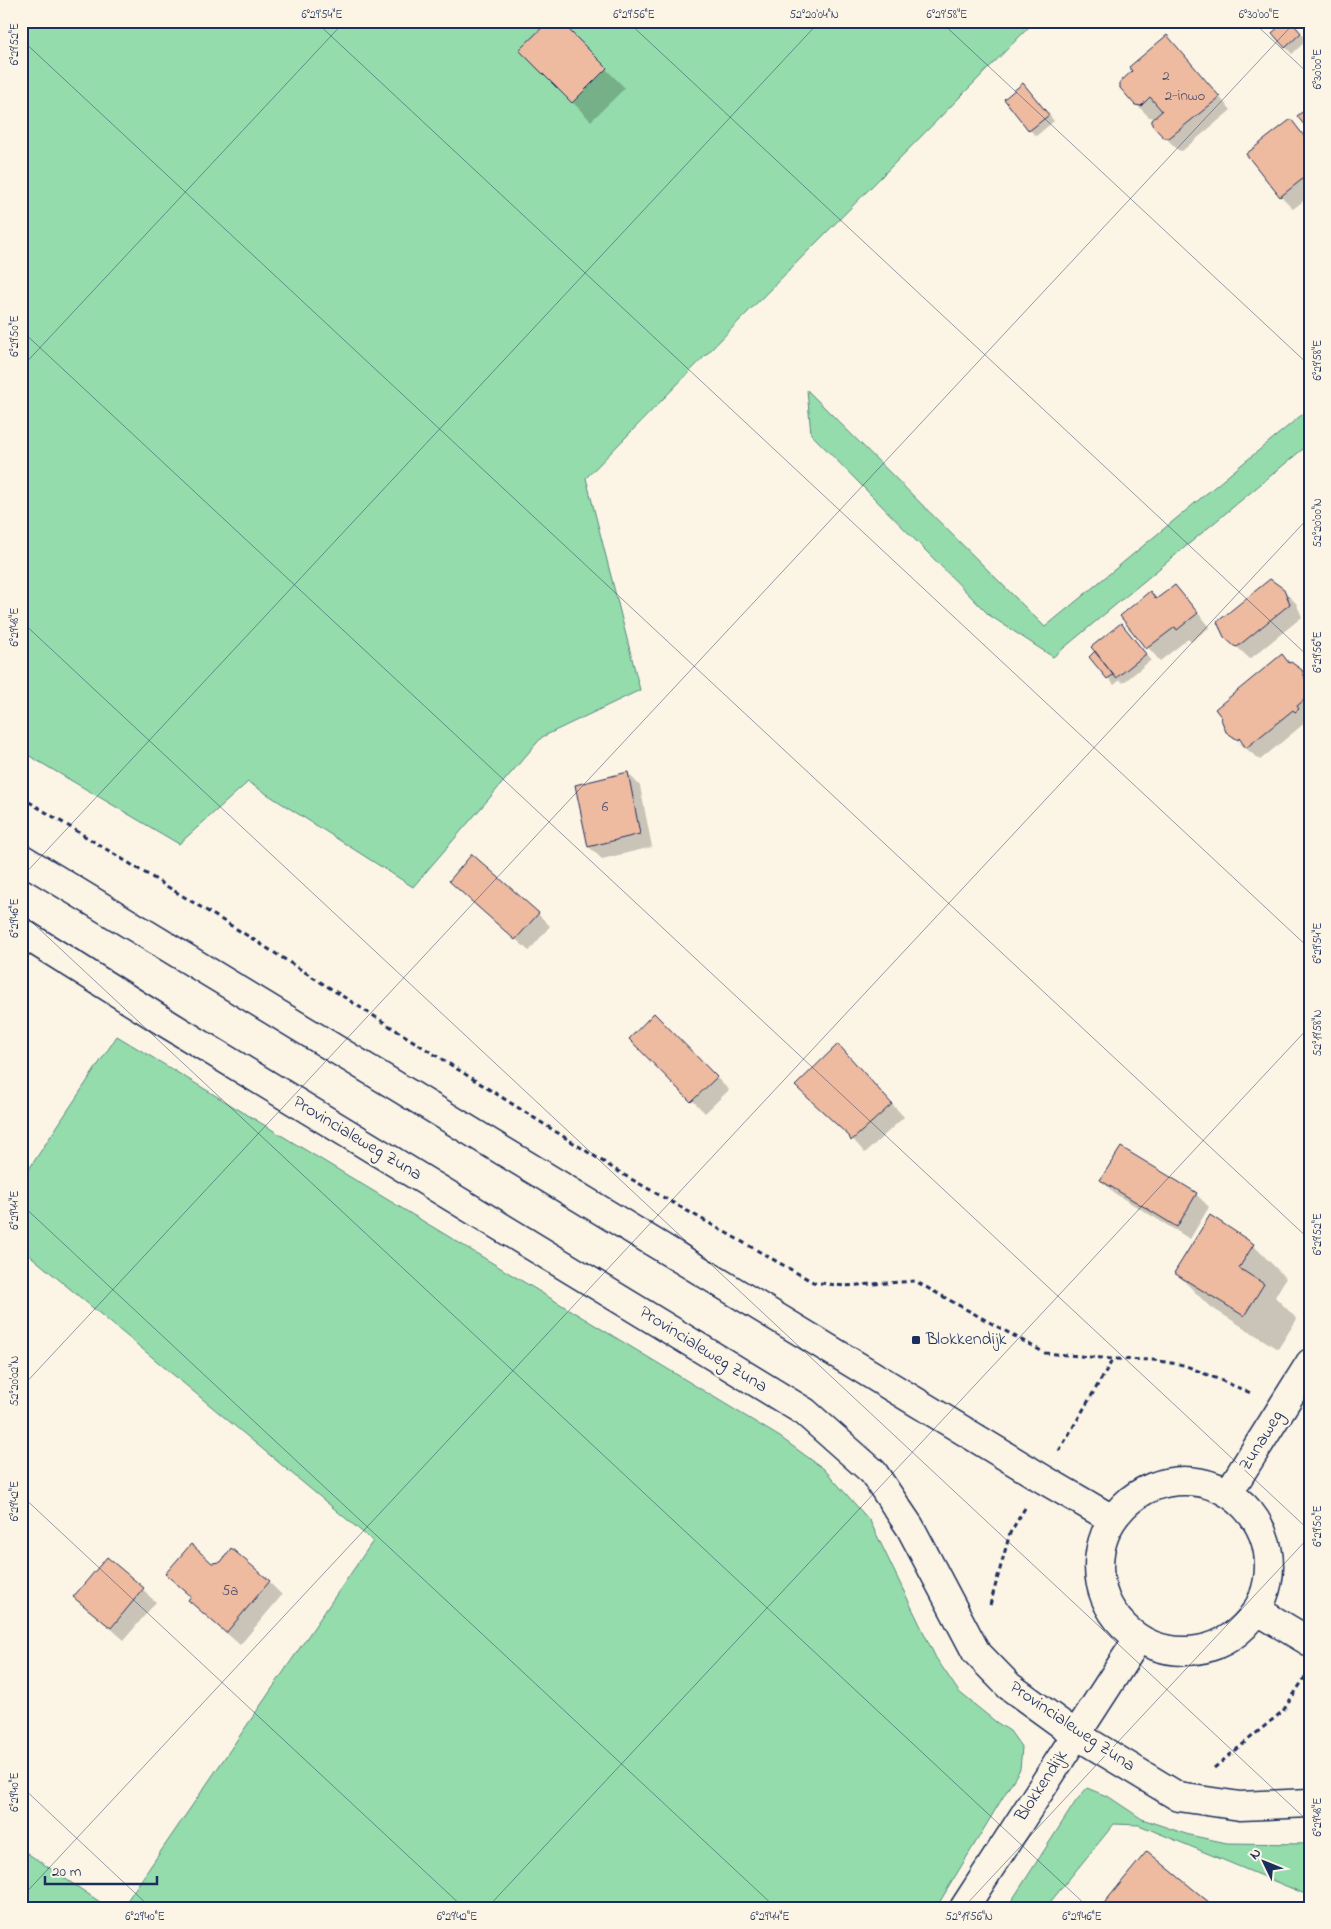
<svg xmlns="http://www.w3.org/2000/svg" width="1331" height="1929" font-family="'Indie Flower',sans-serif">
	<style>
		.green { fill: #94dcab; stroke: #588684 }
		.shadow { fill: #0003 }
		.building { fill: #eebaa0; stroke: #1b2f5e }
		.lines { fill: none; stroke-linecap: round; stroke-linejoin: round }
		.minor-casing { stroke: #1b2f5e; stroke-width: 31 }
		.primary-casing { stroke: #1b2f5e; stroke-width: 31 }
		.path { stroke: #1b2f5e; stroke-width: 3; stroke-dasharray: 5 4; stroke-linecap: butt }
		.minor { stroke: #fcf5e5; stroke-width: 28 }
		.primary { stroke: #fcf5e5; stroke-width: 28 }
		.ticks { fill: none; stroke: #1b2f5e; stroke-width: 1; stroke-opacity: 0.45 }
		.poi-dot { fill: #1b2f5e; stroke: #fcf5e5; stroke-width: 2 }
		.labels { text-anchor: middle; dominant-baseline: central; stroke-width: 5; stroke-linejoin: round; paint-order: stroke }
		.number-label { font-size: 15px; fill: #50526e }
		.street-label { font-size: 18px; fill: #1b2f5e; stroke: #fcf5e5 }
		.poi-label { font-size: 18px; fill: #1b2f5e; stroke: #fcf5e5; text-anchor: start }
		.neatline { fill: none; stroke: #1b2f5e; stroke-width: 2 }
		.ticks-label { font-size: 12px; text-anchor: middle; fill: #1b2f5e }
	</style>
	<rect width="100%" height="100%" fill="#fcf5e5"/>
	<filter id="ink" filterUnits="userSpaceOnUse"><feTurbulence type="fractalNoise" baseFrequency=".02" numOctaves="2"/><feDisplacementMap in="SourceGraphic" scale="10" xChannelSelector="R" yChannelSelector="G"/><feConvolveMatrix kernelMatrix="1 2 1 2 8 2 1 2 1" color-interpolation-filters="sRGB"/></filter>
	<g filter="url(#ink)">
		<path class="green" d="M21 21H1035L741 319 586 478 640 690 542 737 413 887 248 782 179 844 21 751Z
			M807 390 1045 627 1310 408V443L1053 657 989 615 811 434Z
			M117 1036 780 1437 824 1469 870 1521 936 1658 959 1692 996 1722 1010 1731 1022 1748 1020 1769 936 1908H122L373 1541 21 1248V1181Z
			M1087 1788 1109 1797 1142 1819 1189 1835 1227 1843 1310 1844V1896L1139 1825 1114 1824 1047 1906 1023 1903 1020 1908H1007L1076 1801Z
			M21 1849 109 1908H21Z"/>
		<path class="shadow" d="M558 21 625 88 591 121 521 50Z
			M1295 26 1307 40 1292 54 1273 33Z
			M1167 37 1231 110 1182 151 1178 150 1165 137 1156 118 1149 117 1136 104Z
			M1023 84 1054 121 1036 136 1030 130Z
			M1291 121 1310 142V196L1293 209 1281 196Z
			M1175 586 1210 627 1191 642 1188 639 1160 661 1121 617 1150 593 1157 600Z
			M1283 590 1296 603 1302 617 1250 659 1225 636Z
			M1127 630 1151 660 1123 683 1120 680 1114 685 1091 657Z
			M1282 656 1310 680V723L1308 724 1306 722 1260 760 1237 741 1242 744 1243 742 1236 737V740L1227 731Z
			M628 773 640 786 652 847 602 859 589 847Z
			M451 881 538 914 550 926 529 951Z
			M654 1015 729 1090 705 1113 631 1039Z
			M838 1045 904 1117 865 1153 851 1137Z
			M1101 1180 1196 1194 1209 1207 1190 1239 1114 1193Z
			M1253 1245 1286 1278 1275 1297 1297 1319 1278 1349 1209 1306 1176 1273Z
			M107 1559 156 1602 124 1640 75 1597Z
			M212 1564 269 1582 282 1595 240 1645 189 1600Z"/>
		<path class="building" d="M549 21H560L607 68 572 103 519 50Z
			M1285 21H1291L1301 33 1285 48 1272 33Z
			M1167 35 1220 97 1169 138H1164L1152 125V120L1162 111 1150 97 1141 106 1135 105 1120 88V82L1132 71 1129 67Z
			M1023 83 1049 115 1029 131 1004 99Z
			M1310 106V132L1297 116Z
			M1291 119 1310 144V173L1280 197 1246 154Z
			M1270 579 1284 589 1290 604 1237 647 1234 646 1224 637 1217 622Z
			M1175 585 1198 613 1177 630 1175 627 1146 649 1120 616 1150 591 1156 599Z
			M1121 623 1146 654 1116 678 1091 647Z
			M1095 651 1113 675 1107 679 1089 657Z
			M1282 654 1289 663 1291 662 1302 670 1307 683 1306 684 1310 689V695L1297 706 1299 709 1295 712 1293 710 1246 748 1239 738 1238 740 1226 732 1221 719 1222 718 1215 709Z
			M628 772 640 834 588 847 575 785Z
			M472 854 539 913 515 940 449 881Z
			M654 1013 717 1077 691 1102 629 1039Z
			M838 1044 892 1104 851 1141 849 1136 795 1086Z
			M1121 1147 1197 1193 1177 1227 1100 1180Z
			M1210 1215 1254 1244 1239 1268 1264 1284 1244 1316 1174 1273Z
			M191 1544 212 1563 221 1562 231 1548 270 1581 226 1633 188 1600 191 1596 165 1574Z
			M107 1557 144 1588 111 1628 73 1597Z
			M1147 1851 1216 1908H1100Z"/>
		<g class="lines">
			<g class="minor-casing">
				<path id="minor" d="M21 932 166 1023 805 1412 873 1472 910 1527 976 1652 1009 1686 1075 1734 1179 1797 1240 1806 1310 1803
					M1229 1492 1310 1363
					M964 1908 1138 1639"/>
			</g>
			<g class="primary-casing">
				<path id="primary" d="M21 858 1043 1479 1112 1519
					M1099 1566a85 85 0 1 1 170 0a85 85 0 1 1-170 0Z
					M1258 1611 1310 1642"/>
			</g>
			<path class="path" d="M21 797 248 936 624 1175 813 1282 844 1286 915 1281 1045 1353 1113 1359 1153 1360 1184 1365 1251 1393
				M1059 1451 1113 1359
				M990 1605 1010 1533 1025 1508
				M1214 1768 1283 1711 1307 1674"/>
			<use href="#minor" class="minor"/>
			<use href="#primary" class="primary"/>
		</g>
	</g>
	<path class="ticks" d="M315 21 1310 949M627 21 1310 658M940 21 1310 366M1252 21 1310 75M21 39 1310 1240M21 330 1310 1531M21 368 345 21M21 621 1310 1823M21 878 820 21M21 912 1089 1908M21 1204 776 1908M21 1388 1296 21M21 1495 464 1908M21 1786 151 1908M21 1898 1310 516M487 1908 1310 1026M963 1908 1310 1536"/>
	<rect class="poi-dot" x="911" y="1335" width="10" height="10" rx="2.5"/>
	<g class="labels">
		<g class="number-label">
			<text x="1166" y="76">2</text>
			<text x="1185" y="96">2-inwo</text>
			<text x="605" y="807">6</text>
			<text x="230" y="1591">5a</text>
		</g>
		<g class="street-label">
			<text transform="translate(357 1139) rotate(31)">Provincialeweg Zuna</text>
			<text transform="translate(703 1350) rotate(32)">Provincialeweg Zuna</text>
			<text transform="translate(1262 1441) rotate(-58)">Zunaweg</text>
			<text transform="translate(1072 1727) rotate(34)">Provincialeweg Zuna</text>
			<text transform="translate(1042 1786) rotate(-57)">Blokkendijk</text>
		</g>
		<g class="poi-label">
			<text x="926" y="1340">Blokkendijk</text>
		</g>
	</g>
	<rect width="1331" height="1929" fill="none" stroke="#fcf5e5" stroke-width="55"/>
	<g transform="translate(1264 1862) rotate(313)" stroke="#fcf5e5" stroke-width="4" paint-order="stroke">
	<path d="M0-4L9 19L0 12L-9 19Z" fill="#1b2f5e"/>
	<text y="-8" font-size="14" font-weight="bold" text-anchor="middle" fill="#1b2f5e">N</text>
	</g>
	<path d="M45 1876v8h112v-8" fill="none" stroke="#1b2f5e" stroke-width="2.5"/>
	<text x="52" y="1876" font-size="15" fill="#1b2f5e" stroke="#fcf5e5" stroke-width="4" paint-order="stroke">20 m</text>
	<rect x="28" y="28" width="1276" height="1874" class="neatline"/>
	<g class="ticks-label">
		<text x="322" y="18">6°29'54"E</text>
		<text x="634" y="18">6°29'56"E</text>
		<text x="814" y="18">52°20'04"N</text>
		<text x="947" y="18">6°29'58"E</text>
		<text x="1259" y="18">6°30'00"E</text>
		<text transform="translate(14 44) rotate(-90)" y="4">6°29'52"E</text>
		<text transform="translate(1317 69) rotate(-90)" y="4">6°30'00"E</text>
		<text transform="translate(14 336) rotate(-90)" y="4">6°29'50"E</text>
		<text transform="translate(1317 360) rotate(-90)" y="4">6°29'58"E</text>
		<text transform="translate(1317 523) rotate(-90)" y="4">52°20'00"N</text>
		<text transform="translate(14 627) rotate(-90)" y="4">6°29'48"E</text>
		<text transform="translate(1317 652) rotate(-90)" y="4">6°29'56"E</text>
		<text transform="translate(14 918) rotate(-90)" y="4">6°29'46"E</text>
		<text transform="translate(1317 943) rotate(-90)" y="4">6°29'54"E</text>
		<text transform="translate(1317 1033) rotate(-90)" y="4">52°19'58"N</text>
		<text transform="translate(14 1210) rotate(-90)" y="4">6°29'44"E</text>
		<text transform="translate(1317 1234) rotate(-90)" y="4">6°29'52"E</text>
		<text transform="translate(14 1381) rotate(-90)" y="4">52°20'02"N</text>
		<text transform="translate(14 1501) rotate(-90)" y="4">6°29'42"E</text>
		<text transform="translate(1317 1526) rotate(-90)" y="4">6°29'50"E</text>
		<text transform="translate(14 1792) rotate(-90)" y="4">6°29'40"E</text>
		<text transform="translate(1317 1817) rotate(-90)" y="4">6°29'48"E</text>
		<text x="145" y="1920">6°29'40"E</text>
		<text x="457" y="1920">6°29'42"E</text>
		<text x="770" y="1920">6°29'44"E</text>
		<text x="969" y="1920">52°19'56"N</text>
		<text x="1082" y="1920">6°29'46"E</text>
	</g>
</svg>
